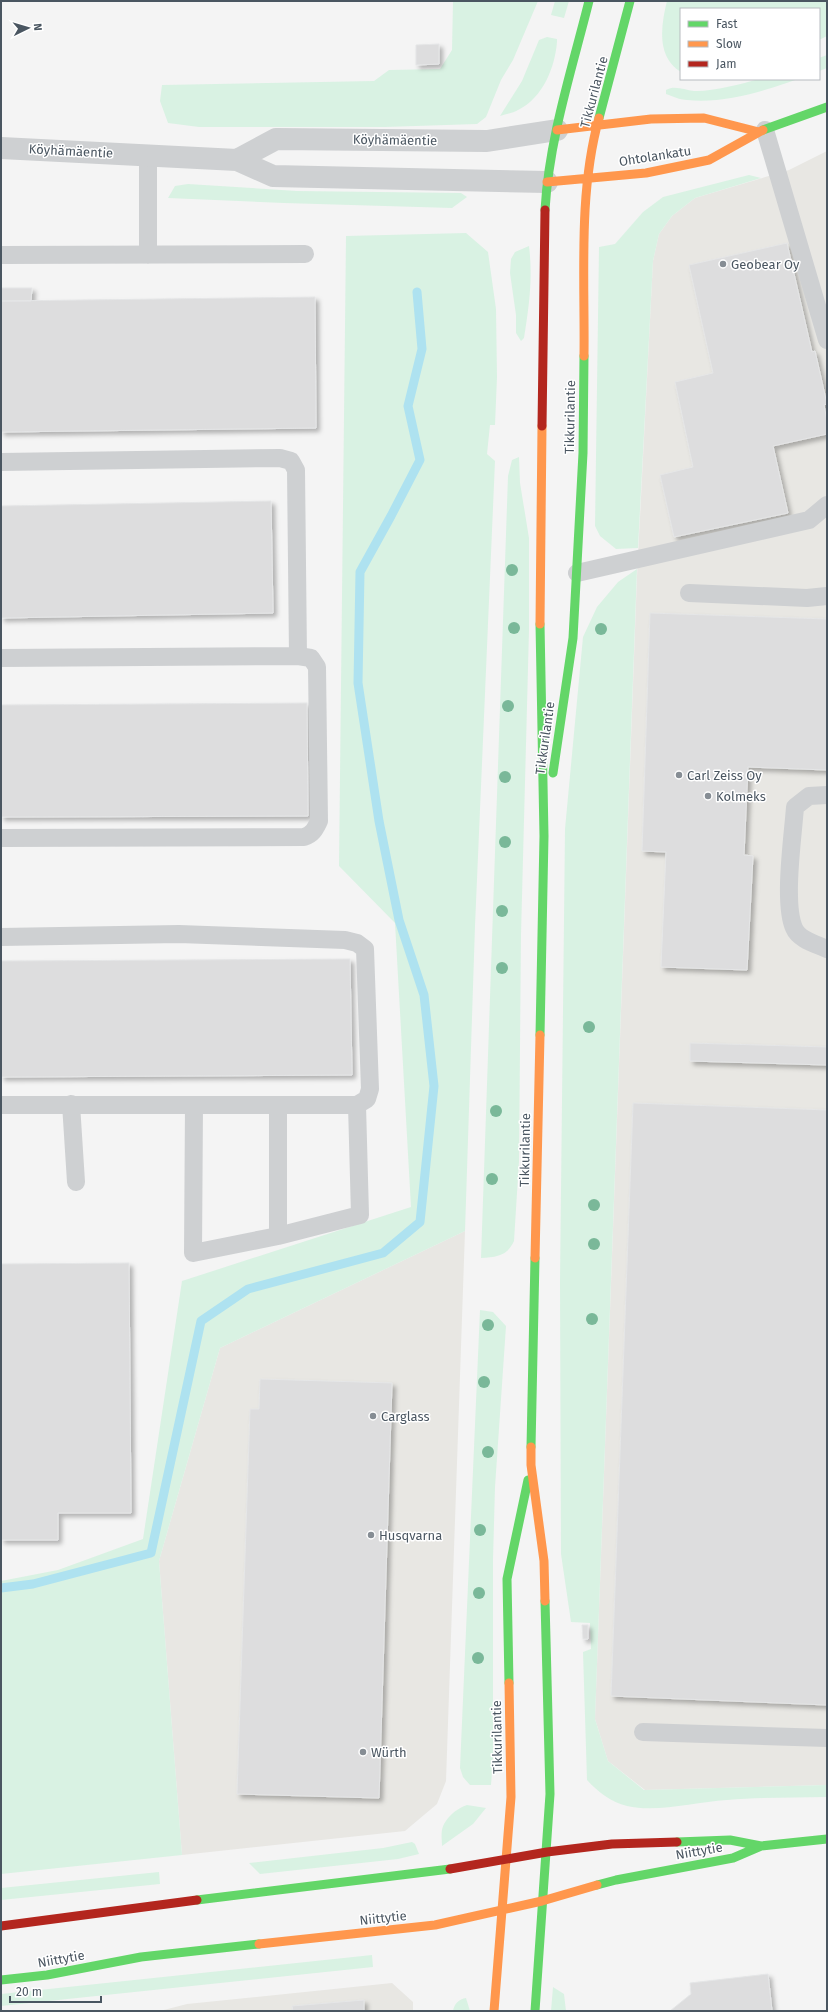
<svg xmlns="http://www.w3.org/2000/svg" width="828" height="2012" font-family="'Fira Sans',sans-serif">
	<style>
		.commercial { fill: #e8e7e3 }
		.green { fill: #d9f2e3 }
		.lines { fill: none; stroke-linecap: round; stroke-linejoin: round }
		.stream { stroke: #aee2f0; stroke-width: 9 }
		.building { fill: #ddddde; stroke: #e5e6e7; filter: url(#shadow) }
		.lane { stroke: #ced0d2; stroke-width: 18 }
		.street { stroke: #ced0d2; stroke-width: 22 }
		.fast { stroke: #63d668; stroke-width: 9 }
		.slow { stroke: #ff974d; stroke-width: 9 }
		.jam { stroke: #b3261e; stroke-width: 9 }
		.tree { fill: #7ab899 }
		.poi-dot { fill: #868d94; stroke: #fff; stroke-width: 1.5 }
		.labels { text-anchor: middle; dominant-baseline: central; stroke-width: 3; stroke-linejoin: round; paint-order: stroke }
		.street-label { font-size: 13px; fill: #4a5661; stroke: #fff }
		.poi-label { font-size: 13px; fill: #4a5661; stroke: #fff; text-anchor: start }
	</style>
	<defs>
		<filter id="shadow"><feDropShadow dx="3.5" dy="3.5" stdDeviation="2" flood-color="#0004"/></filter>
	</defs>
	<rect width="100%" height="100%" fill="#f4f4f4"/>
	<path class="commercial" d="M827 151V1785L645 1790 608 1761 595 1719 637 576 653 261 659 234 672 216 695 198 789 170Z
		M465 1231 446 1781 437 1804 405 1831 182 1855 159 1561 220 1348Z
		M392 1983 413 2002V2011H160L187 2004Z"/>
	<path class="green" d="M453 1H538L513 60 501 80 486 117 477 124 385 127H199L168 123 160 101 162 85 374 81 389 70 440 69 452 50Z
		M555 1H569L564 18 551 15Z
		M667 1H827V36L819 40V9H681V72C656 57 661 25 667 1Z
		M547 37 557 39V42C555 67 543 98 518 110 513 113 506 114 500 116L522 81 539 40Z
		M827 55V68L819 71V58Z
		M759 79H798C765 91 723 104 687 100 680 100 672 96 666 94V90C675 85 684 90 694 91 711 92 741 84 759 79Z
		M749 175 761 178 695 198 672 216 659 234 653 261 638 548 616 549 600 536 595 526 599 247 615 244 643 212 663 197Z
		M188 184 297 191 461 193 467 197 452 208 284 203 168 198 175 186Z
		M466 233 488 252 496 309 497 377 495 425H490L487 454 495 461 475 926 465 1231 220 1348 159 1561 182 1855 1 1874V1581L58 1570 143 1539 182 1281 411 1207 395 923 339 866 346 236Z
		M529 246C533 278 529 307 524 338L521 341 516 333V315L510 273 511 259 515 252Z
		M519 457 520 483 529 538V630L521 935 519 1161 514 1241C507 1256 497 1257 481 1258L508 476 512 460Z
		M637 569 595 1719 608 1761 644 1790 827 1785V1797C794 1798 760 1797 727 1800 695 1802 657 1813 627 1806 611 1802 598 1792 587 1780L583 1652 591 1649 590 1623 571 1622 561 1554 560 1282 565 829 583 637 597 607 618 582Z
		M480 1310 493 1312 506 1326 495 1487 493 1560V1761L491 1785H470L463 1777 460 1768Z
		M467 1805 486 1808 473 1824 442 1846C442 1841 441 1835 442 1830 444 1819 457 1808 467 1805Z
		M412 1842 415 1844 419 1854 398 1859 260 1874 249 1863 383 1848Z
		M159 1872 160 1884 1 1900V1888Z
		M372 1955 373 1967 1 2006V1994Z
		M553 1987 564 1994 566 2011H551Z
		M466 1998 470 2011H453C454 2004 459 1999 466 1998Z"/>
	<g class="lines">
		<path class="stream" d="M1 1588 33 1584 151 1553 201 1321 248 1289 383 1253 420 1222 434 1086 424 995 399 920 379 821 358 683 360 572 391 516 420 460 408 406 422 349 417 292"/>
	</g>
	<path class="building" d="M439 44V64L416 65V45Z
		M787 243 812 352 815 351 827 404 824 405 827 421V434L773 446 788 513 674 537 660 475 693 467 675 382 713 373 689 265Z
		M1 288H32L31 301H1Z
		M315 297 316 428 1 432V301Z
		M271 501 273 613 1 618V506Z
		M650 613 827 619V770L748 767 744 855 753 856 747 970 661 967 666 852 642 851Z
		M307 703 308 816 1 817V705Z
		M350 959 352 1075 1 1077V961Z
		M690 1043 827 1047V1065L690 1061Z
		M633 1103 827 1110V1705L611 1696Z
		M129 1263 131 1513H58V1540H1V1264Z
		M260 1379 392 1383 379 1798 237 1794 250 1409H259Z
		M582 1625H588V1639H583Z
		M768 1974 772 2011H670L691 1994 690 1983Z
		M364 2000V2011H293L292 2006Z"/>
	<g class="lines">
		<path class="lane" d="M765 130 827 340
			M1 255 305 254
			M148 255V156
			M1 462 280 458 291 461 296 470 298 656 1 658
			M577 573 809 520 827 505
			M689 593 807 598 827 596
			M827 795 809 796 795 807C793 836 783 903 794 928 799 940 816 944 827 949
			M1 838 304 837C313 834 315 829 319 821L317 667 311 658 298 656
			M1 937 179 934 345 940 357 943 365 949 370 1089 367 1099 357 1105H1
			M71 1104 76 1182
			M194 1105 193 1253 278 1236 360 1215 357 1105
			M278 1105V1236
			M643 1732 827 1738"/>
		<path class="street" d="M1 148 237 160 273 176 547 182
			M237 160 276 139 487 141 557 130"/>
		<path class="fast" d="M599 118 630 1
			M763 130 827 107
			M545 210C549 139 572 69 589 1
			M553 773 573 638 583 453 584 356
			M540 1035 544 836 540 624
			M531 1447 535 1258
			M509 1683 507 1579 528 1480
			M677 1842 730 1840 761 1846 827 1839
			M597 1885 616 1880 733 1858 761 1846
			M197 1900 450 1869
			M1 1980 47 1975 141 1957 259 1944
			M535 2011 550 1794 545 1601"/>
		<path class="slow" d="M557 130 651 119 704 118 759 132
			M547 182 646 173 709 160 763 130
			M584 356C585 279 578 193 599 118
			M540 624 542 426
			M535 1258 540 1035
			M531 1447V1465L544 1561 545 1601
			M259 1944 435 1925 542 1901 597 1885
			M494 2011 511 1797 509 1683"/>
		<path class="jam" d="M542 426 545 210
			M450 1869 547 1852 612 1844 677 1842
			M1 1926 197 1900"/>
	</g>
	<g class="tree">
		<circle cx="512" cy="570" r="6"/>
		<circle cx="514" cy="628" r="6"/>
		<circle cx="601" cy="629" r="6"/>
		<circle cx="508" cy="706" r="6"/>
		<circle cx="505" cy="777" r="6"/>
		<circle cx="505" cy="842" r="6"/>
		<circle cx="502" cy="911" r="6"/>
		<circle cx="502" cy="968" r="6"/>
		<circle cx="589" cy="1027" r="6"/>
		<circle cx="496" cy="1111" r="6"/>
		<circle cx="492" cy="1179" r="6"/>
		<circle cx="594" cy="1205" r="6"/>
		<circle cx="594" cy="1244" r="6"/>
		<circle cx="592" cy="1319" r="6"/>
		<circle cx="488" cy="1325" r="6"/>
		<circle cx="484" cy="1382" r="6"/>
		<circle cx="488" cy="1452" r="6"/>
		<circle cx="480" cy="1530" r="6"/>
		<circle cx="479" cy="1593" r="6"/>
		<circle cx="478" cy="1658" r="6"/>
	</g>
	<g class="poi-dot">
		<circle cx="723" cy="264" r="4"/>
		<circle cx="679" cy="775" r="4"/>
		<circle cx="708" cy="796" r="4"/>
		<circle cx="373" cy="1416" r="4"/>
		<circle cx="371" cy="1535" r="4"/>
		<circle cx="363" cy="1752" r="4"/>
	</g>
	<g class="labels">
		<g class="street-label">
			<text transform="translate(594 92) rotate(-75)">Tikkurilantie</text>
			<text transform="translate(395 140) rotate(1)">Köyhämäentie</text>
			<text transform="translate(71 151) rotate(3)">Köyhämäentie</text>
			<text transform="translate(655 156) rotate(-9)">Ohtolankatu</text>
			<text transform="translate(570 417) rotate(-89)">Tikkurilantie</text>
			<text transform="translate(545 738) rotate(-82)">Tikkurilantie</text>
			<text transform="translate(525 1150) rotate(-89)">Tikkurilantie</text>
			<text transform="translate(497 1737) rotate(-91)">Tikkurilantie</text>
			<text transform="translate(699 1851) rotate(-10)">Niittytie</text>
			<text transform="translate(383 1918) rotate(-6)">Niittytie</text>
			<text transform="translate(61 1959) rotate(-10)">Niittytie</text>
		</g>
		<g class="poi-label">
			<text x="731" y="264">Geobear Oy</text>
			<text x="687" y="775">Carl Zeiss Oy</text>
			<text x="716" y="796">Kolmeks</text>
			<text x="381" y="1416">Carglass</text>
			<text x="379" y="1535">Husqvarna</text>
			<text x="371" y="1752">Würth</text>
		</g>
	</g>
	<rect width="828" height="2012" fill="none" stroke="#4a5661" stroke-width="4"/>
	<rect x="680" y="8" width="140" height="72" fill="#ffffff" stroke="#b7bbc0"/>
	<rect x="688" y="21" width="20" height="6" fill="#63d668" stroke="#b7bbc0"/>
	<text x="716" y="28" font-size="12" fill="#4a5661">Fast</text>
	<rect x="688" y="41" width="20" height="6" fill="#ff974d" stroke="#b7bbc0"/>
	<text x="716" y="48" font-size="12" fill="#4a5661">Slow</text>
	<rect x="688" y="61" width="20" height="6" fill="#b3261e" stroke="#b7bbc0"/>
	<text x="716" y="68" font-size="12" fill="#4a5661">Jam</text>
	<g transform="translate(28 28) rotate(85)" stroke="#ffffff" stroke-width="3" paint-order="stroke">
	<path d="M0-3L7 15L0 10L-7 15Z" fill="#4a5661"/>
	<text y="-6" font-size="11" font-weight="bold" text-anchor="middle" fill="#4a5661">N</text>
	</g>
	<path d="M10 1996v6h91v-6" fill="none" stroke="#4a5661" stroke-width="2"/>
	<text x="16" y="1996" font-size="12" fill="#4a5661" stroke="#ffffff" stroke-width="3" paint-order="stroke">20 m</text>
</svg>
